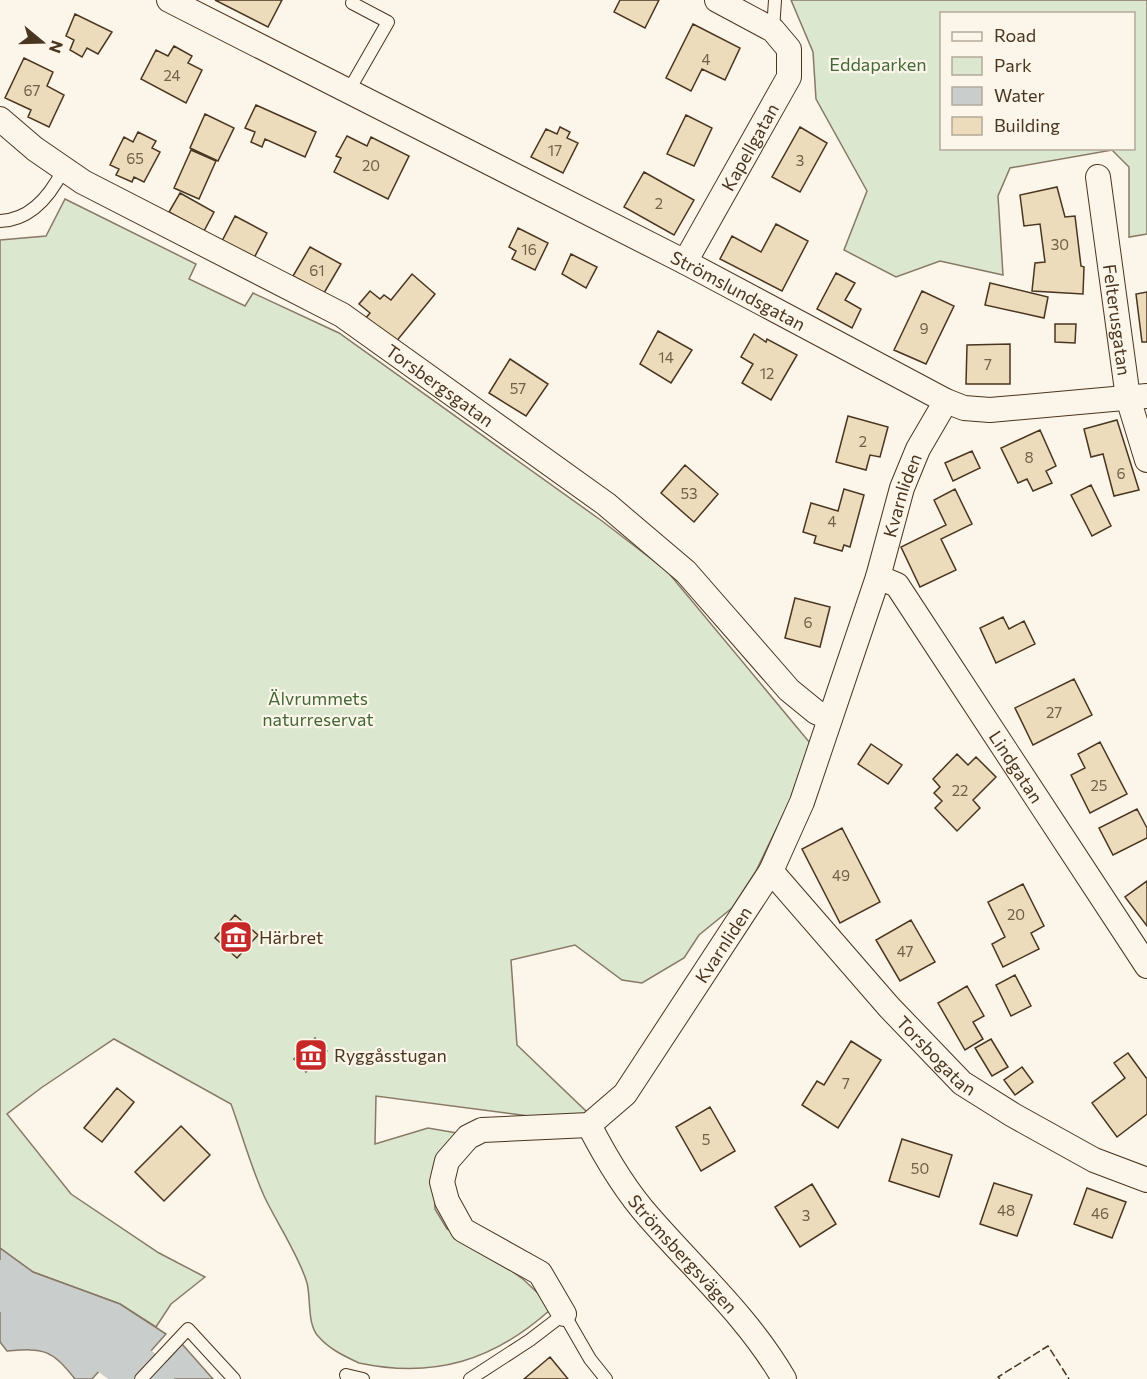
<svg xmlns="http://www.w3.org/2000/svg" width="1147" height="1379" font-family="Commissioner,sans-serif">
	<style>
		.green { fill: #dce7d0; stroke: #887966; stroke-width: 1.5; fill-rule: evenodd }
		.water { fill: #c9cecd; stroke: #887966; stroke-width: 1.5 }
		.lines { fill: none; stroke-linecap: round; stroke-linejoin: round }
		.river { stroke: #c9cecd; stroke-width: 48 }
		.building { fill: #ecdcbc; stroke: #4a3520; stroke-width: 1.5 }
		.service-casing { stroke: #4a3520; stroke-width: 14 }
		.minor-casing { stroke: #4a3520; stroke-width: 26 }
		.service { stroke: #fbf6e9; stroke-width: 12 }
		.minor { stroke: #fbf6e9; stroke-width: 24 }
		.fence { stroke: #4a3520; stroke-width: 1.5; stroke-dasharray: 8 3; stroke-linecap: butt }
		.labels { text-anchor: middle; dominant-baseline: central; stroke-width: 4.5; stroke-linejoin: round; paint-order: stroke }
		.number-label { font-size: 15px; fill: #725f47 }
		.park-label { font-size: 18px; fill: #436837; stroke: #fbf6e9 }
		.street-label { font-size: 18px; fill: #4a3520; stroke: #fbf6e9 }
		.poi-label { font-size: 18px; fill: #4a3520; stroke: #fbf6e9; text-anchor: start }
	</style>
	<rect width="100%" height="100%" fill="#fbf6e9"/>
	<path class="green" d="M791 0H1147V234L1129 237V167L1112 150 1010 168 998 196 1003 275 940 261 896 277 844 250 867 191 816 99 813 52ZM942 14H1134V148H942Z
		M65 199 196 264 189 279 245 306 253 293 339 333 602 521 667 571 815 749 756 871 732 908 699 935 684 958 642 983 622 980 575 945 511 960 517 1045 588 1113 574 1117H536L376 1096 375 1144 428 1128 463 1134 434 1186 435 1209 447 1229 470 1240 524 1280 543 1298 550 1310C494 1360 435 1379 359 1363 344 1356 329 1349 318 1336 307 1324 311 1298 307 1283 300 1258 277 1223 265 1198 251 1168 242 1134 231 1104L114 1039 41 1088 7 1114 71 1194 159 1253 205 1277 171 1304 156 1327 120 1304 33 1272 0 1248V240L46 236Z"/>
	<path class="water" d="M0 1248 33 1272 120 1304 166 1334 126 1379H113L101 1369 92 1379H75C51 1349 44 1348 7 1351L0 1342Z
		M182 1344 213 1379H150Z"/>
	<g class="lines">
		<path class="river" d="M0 1284 89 1336 150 1379"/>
	</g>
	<path class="building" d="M215 0H282L268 27Z
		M620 0H659L645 28 614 12Z
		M75 14 112 32 98 54 87 48 82 57 70 50 74 40 66 36Z
		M693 24 740 48 725 80 702 69 691 91 666 78Z
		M174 46 192 56 188 63 202 70 186 103 141 79 156 50 168 56Z
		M24 58 53 72 47 86 64 95 49 127 28 117 31 110 5 98Z
		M256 105 316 132 305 157 265 139 262 147 251 142 255 132 245 128Z
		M205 114 234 128 218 161 190 148Z
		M686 115 712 128 694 166 667 154Z
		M560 127 570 132 567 138 578 143 563 173 531 157 546 129 557 134Z
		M800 127 827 143 800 192 772 177Z
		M138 132 156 141 152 148 160 152 144 182 134 177 132 182 116 175 119 169 110 165 124 137 133 142Z
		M347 136 367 146 371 137 409 156 388 199 334 172 341 158 336 156Z
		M191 150 216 161 199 199 174 188Z
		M644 172 694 200 674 235 624 207Z
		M1057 187 1065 217 1075 216 1081 266 1084 267 1083 294 1032 291 1035 263 1045 262 1040 224 1024 226 1020 195Z
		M180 193 214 212 204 231 169 212Z
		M235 216 267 233 253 260 221 243Z
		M776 224 808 241 782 291 720 259 732 236 761 252Z
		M518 228 548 243 535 270 512 259 516 251 509 247Z
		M310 247 341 264 324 293 293 276Z
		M571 254 597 267 586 288 562 274Z
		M836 273 855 283 845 300 861 309 852 328 817 309Z
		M412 274 435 294 395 343 365 319 370 313 359 304 370 291 380 299 384 295 391 300Z
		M990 283 1048 297 1044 318 985 305Z
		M922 291 954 306 926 364 894 350Z
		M1147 292V342H1142L1136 294Z
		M1055 324H1076L1075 343 1055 342Z
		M658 331 692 350 671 383 640 364Z
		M754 334 766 342 767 339 797 355 771 400 742 383 753 364 741 357Z
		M1010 344V384H966L967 345Z
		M510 359 548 384 526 416 489 393Z
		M848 416 888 427 880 457 870 455 866 470 836 462Z
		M1117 420 1139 490 1114 496 1103 454 1091 457 1084 429Z
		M1040 430 1056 466 1046 471 1052 483 1033 491 1027 479 1018 483 1001 448Z
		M972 451 980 468 953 481 945 463Z
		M685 465 718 494 694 522 661 493Z
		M1091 485 1111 526 1092 536 1071 495Z
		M844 489 864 495 850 547 844 545 842 551 814 543 816 536 803 532 811 503 838 511Z
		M955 489 972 524 941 539 956 570 920 587 901 547 946 525 934 500Z
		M795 598 830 607 820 647 785 638Z
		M1003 617 1009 629 1024 621 1035 644 996 663 980 628Z
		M1074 679 1092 715 1033 745 1015 708Z
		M1100 742 1127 794 1090 813 1071 775 1085 768 1078 754Z
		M871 744 902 765 888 784 858 764Z
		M957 754 968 765 976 757 996 777 973 800 980 808 957 831 935 808 942 801 934 793 940 787 933 779Z
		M1137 809 1147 828V838L1113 855 1099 828Z
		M842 828 880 902 840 923 802 849Z
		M1147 881V926L1125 897Z
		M1023 884 1044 926 1031 933 1039 949 1003 967 992 944 1005 937 988 902Z
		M235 915 258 935 237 958 215 938Z
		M911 920 935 962 900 981 876 940Z
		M1015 975 1031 1006 1011 1016 996 985Z
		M967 986 984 1016 973 1022 983 1039 965 1050 938 1003Z
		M315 1038 327 1051 306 1072 294 1059Z
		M991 1039 1008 1067 992 1076 975 1048Z
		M851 1041 881 1060 838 1128 802 1105 817 1081 824 1085Z
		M1128 1053 1147 1079V1114L1117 1137 1092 1103 1125 1078 1114 1063Z
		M1022 1067 1033 1082 1015 1095 1004 1080Z
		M117 1088 134 1102 102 1142 84 1128Z
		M710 1107 735 1151 701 1171 676 1127Z
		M181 1126 210 1155 164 1201 135 1172Z
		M902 1139 952 1155 939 1197 889 1181Z
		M994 1183 1032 1195 1017 1236 980 1224Z
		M812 1184 836 1224 800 1247 775 1207Z
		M1087 1188 1126 1202 1112 1238 1074 1224Z
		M550 1357 568 1379H524Z"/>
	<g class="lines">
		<g class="service-casing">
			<path id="service" d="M773 30 775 0
				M349 90 388 22 352 3
				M0 221C31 220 50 196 63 170
				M346 1375 363 1379
				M141 1379 188 1329 234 1379
				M470 1379 530 1340 564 1314 590 1359 606 1379"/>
		</g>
		<g class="minor-casing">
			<g id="minor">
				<path id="s1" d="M169 0 685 262 946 401 964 408 990 410 1147 396"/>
				<path id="s2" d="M0 119 35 149 83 182 342 315 606 504 686 572 789 690 816 712 830 718"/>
				<path id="s3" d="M1098 177 1128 398 1147 460"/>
				<path id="s4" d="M685 262 789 77V49L773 30 717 0"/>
				<path id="s5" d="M878 577 897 585 1147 966"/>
				<path id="s6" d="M771 871 889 1007 962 1083 1013 1115 1094 1160 1147 1180"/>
				<path id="s7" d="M589 1125C606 1158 624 1189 649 1217 695 1270 749 1318 784 1379"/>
				<path id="s8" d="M564 1314 540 1273 463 1230 447 1201 442 1182 447 1161 468 1137 482 1130 589 1125 625 1094 771 871 802 802 878 577 902 488 918 449 946 401"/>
			</g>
		</g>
		<use href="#service" class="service"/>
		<use href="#minor" class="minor"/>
		<path class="fence" d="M1000 1379 998 1377 1048 1346 1069 1379"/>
	</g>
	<defs>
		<g id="museum-square" transform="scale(1.725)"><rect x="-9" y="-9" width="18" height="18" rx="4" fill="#c62828" stroke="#fbf6e9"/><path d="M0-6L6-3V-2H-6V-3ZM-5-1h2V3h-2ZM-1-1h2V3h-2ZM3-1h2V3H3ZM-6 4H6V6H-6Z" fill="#fff"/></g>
	</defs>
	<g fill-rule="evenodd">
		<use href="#museum-square" x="236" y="937"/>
		<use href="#museum-square" x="311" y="1055"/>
	</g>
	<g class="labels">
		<g class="number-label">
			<text x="706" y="59">4</text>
			<text x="172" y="75">24</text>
			<text x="32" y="90">67</text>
			<text x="555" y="150">17</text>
			<text x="135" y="158">65</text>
			<text x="800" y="160">3</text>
			<text x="371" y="165">20</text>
			<text x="659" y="203">2</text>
			<text x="1060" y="244">30</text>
			<text x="529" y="249">16</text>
			<text x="317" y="270">61</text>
			<text x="924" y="328">9</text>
			<text x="666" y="357">14</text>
			<text x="988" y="364">7</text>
			<text x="767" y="373">12</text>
			<text x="518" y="388">57</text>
			<text x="863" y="441">2</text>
			<text x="1029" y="457">8</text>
			<text x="1121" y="473">6</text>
			<text x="689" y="493">53</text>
			<text x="832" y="521">4</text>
			<text x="808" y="622">6</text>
			<text x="1054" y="712">27</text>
			<text x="1099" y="785">25</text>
			<text x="960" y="790">22</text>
			<text x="841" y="875">49</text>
			<text x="1016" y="914">20</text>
			<text x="905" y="951">47</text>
			<text x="846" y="1083">7</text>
			<text x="706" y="1139">5</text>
			<text x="920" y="1168">50</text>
			<text x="1006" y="1210">48</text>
			<text x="1100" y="1213">46</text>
			<text x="806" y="1215">3</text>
		</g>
		<g class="park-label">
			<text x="878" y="64">Eddaparken</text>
			<text x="318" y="698">Älvrummets<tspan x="318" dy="21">naturreservat</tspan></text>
		</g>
		<g class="street-label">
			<text stroke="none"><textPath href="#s4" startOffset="132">Kapellgatan</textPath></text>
			<text stroke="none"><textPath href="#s1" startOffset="639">Strömslundsgatan</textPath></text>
			<text stroke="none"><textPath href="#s3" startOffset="144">Felterusgatan</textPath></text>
			<text stroke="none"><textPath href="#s2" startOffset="516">Torsbergsgatan</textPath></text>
			<text stroke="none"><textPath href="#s8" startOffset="1077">Kvarnliden</textPath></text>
			<text stroke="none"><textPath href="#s5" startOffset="238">Lindgatan</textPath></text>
			<text stroke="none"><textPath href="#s8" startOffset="591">Kvarnliden</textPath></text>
			<text stroke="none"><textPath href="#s6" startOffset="248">Torsbogatan</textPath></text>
			<text stroke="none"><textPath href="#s7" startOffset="160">Strömsbergsvägen</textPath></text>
		</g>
		<g class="poi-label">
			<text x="259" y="937">Härbret</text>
			<text x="334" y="1055">Ryggåsstugan</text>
		</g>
	</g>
	<rect x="940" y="12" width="195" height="138" fill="#fbf6e9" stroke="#b4a999" stroke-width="1.5"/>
	<rect x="952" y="32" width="30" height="9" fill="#fbf6e9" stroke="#b4a999" stroke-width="1.5"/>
	<text x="994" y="42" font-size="18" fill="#4a3520">Road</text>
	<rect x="952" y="57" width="30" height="18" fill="#dce7d0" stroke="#b4a999" stroke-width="1.5"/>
	<text x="994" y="72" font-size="18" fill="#4a3520">Park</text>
	<rect x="952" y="87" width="30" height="18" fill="#c9cecd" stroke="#b4a999" stroke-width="1.5"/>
	<text x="994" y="102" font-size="18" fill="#4a3520">Water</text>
	<rect x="952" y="117" width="30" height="18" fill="#ecdcbc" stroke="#b4a999" stroke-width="1.5"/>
	<text x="994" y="132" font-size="18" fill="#4a3520">Building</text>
	<g transform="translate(42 42) rotate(109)" stroke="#fbf6e9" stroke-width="4.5" paint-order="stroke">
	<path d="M0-4.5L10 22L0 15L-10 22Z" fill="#4a3520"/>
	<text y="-9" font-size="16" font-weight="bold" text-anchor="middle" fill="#4a3520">N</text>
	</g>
</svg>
